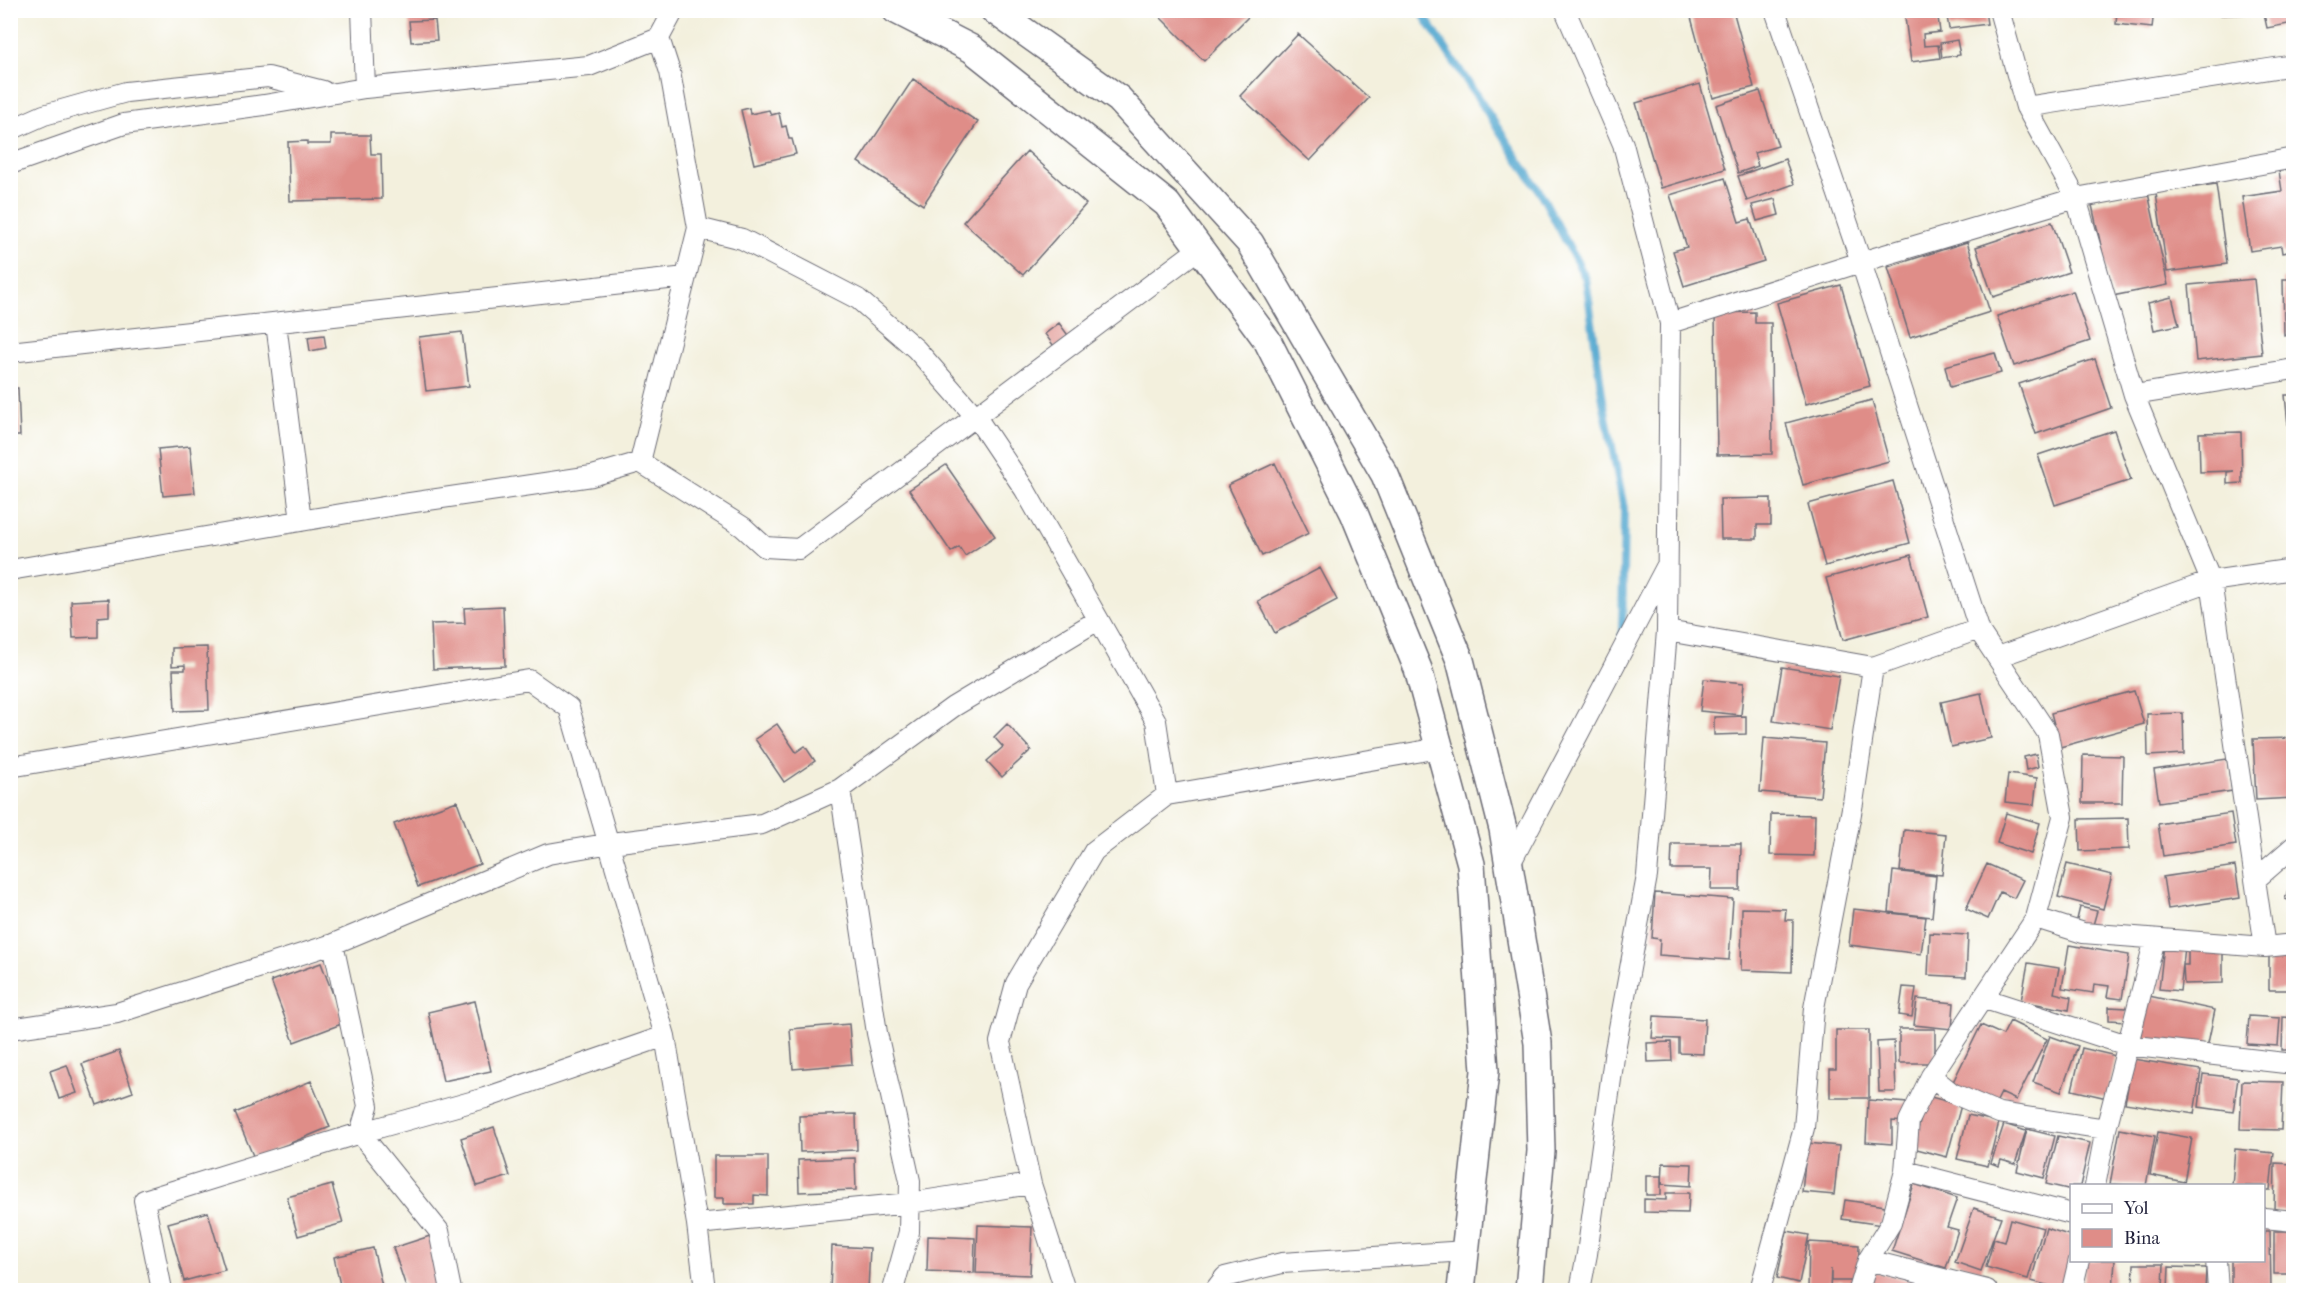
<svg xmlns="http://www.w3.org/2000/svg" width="2304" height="1301" font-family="'IM FELL French Canon',serif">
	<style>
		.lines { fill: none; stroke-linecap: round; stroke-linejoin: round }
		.stream { stroke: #53a7cf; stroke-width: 8 }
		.building { fill: #df8d88 }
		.minor-casing { stroke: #6b6a74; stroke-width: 22 }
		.secondary-casing { stroke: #6b6a74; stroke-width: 30 }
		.minor { stroke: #fff; stroke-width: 20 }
		.secondary { stroke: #fff; stroke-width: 27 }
	</style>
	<rect width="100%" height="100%" fill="#fff"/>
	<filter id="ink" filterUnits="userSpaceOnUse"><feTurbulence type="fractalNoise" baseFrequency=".0167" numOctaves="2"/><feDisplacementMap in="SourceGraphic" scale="12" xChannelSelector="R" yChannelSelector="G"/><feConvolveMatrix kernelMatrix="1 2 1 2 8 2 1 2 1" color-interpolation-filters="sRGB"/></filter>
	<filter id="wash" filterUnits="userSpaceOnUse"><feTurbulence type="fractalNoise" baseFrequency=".008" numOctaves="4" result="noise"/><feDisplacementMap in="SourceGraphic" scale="24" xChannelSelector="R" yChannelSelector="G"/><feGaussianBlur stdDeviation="1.35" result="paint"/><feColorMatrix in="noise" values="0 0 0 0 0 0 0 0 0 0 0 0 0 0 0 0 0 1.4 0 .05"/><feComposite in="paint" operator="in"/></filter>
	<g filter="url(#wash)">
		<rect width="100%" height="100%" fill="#f3f0dd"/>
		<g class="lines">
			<path class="stream" d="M1420 10 1540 192 1586 279 1603 401 1624 508 1622 639"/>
		</g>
		<g id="blocks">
			<path class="building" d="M1160 10H1255L1204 61 1157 14Z
				M1689 10H1733L1754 87 1713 98Z
				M1904 10H1937L1940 32 1923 34 1924 46 1938 45 1940 58 1911 62Z
				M1946 10H1985L1987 24 1949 29Z
				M2117 10H2154L2152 28 2116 24Z
				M2221 10H2254V14L2221 15Z
				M2263 10H2294V23L2267 28Z
				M435 20 437 40 411 42 409 21Z
				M1298 34 1369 98 1310 161 1240 96Z
				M1957 40 1960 55 1942 58 1940 43Z
				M913 79 978 122 923 205 858 162Z
				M1700 84 1725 169 1661 188 1636 103Z
				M1760 91 1778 146 1754 153 1758 166 1738 173 1716 105Z
				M749 108 750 114 769 110 771 115 779 113 782 127 786 126 789 139H792L796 154 754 164 741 110Z
				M331 135H370L371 154H381L382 199 290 201 288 142 307 141V144H331Z
				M1027 151 1086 204 1023 275 963 222Z
				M1785 159 1794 184 1747 201 1738 176Z
				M2294 169V251L2282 253 2281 246 2250 251 2242 197 2282 191 2279 171Z
				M1725 178 1739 222 1750 219 1764 261 1684 286 1673 251 1687 247 1670 195Z
				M2216 184 2227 264 2167 272 2156 193Z
				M2148 193 2168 285 2112 296 2092 205Z
				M1775 199 1779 215 1757 221 1752 205Z
				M2052 222 2069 272 1993 297 1976 247Z
				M1967 242 1990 312 1910 337 1888 267Z
				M2254 279 2262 354 2196 361 2189 285Z
				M2283 279H2294V334L2284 335Z
				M1841 285 1870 386 1806 404 1777 303Z
				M2073 291 2090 341 2014 366 1997 316Z
				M2172 297 2179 325 2154 330 2148 303Z
				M1755 312V323H1771L1772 454 1717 455 1715 313Z
				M1059 323 1070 338 1056 349 1045 334Z
				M462 332 469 386 426 391 419 337Z
				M324 335 326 348 310 351 308 337Z
				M1995 353 2001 373 1950 387 1945 366Z
				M2095 359 2111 408 2036 434 2019 384Z
				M10 388H18L20 436H10Z
				M2285 395H2294V443L2290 444Z
				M1872 400 1889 461 1803 485 1786 423Z
				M2114 430 2131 480 2055 505 2038 455Z
				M2241 432 2242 483 2227 484V472L2234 471 2200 472 2199 433Z
				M190 446 195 493 163 496 158 449Z
				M1275 463 1309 533 1262 556 1228 485Z
				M946 465 995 536 965 556 959 547 951 552 909 490Z
				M1893 481 1910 543 1825 566 1808 504Z
				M1771 498V525H1757V539H1721L1720 499Z
				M1911 555 1928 617 1843 640 1826 578Z
				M1320 568 1337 600 1275 633 1258 601Z
				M109 599V616L98 617V637L73 638 71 601Z
				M503 606 505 666 433 669 431 624 465 623 464 608Z
				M207 647 209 710 175 711 173 670H185V665L172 666V648Z
				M1782 667 1839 676 1830 730 1773 721Z
				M1704 679 1744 683 1741 715 1700 711Z
				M2134 691 2144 724 2060 747 2051 713Z
				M1981 693 1991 738 1951 747 1941 702Z
				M2183 713 2184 754 2148 756 2147 714Z
				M1746 716V734L1714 735V717Z
				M777 724 796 752 805 746 815 761 784 782 755 739Z
				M1007 724 1031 750 1002 777 987 761 1003 747 994 737Z
				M1764 738 1825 743 1820 797 1760 792Z
				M2294 738V798L2256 800 2253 739Z
				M2036 754 2038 767 2026 770 2024 757Z
				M2083 755 2123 756 2122 803H2082Z
				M2227 759 2232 791 2159 802 2154 770Z
				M2008 774 2037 778 2034 805 2005 802Z
				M457 801 480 864 418 887 394 824Z
				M2006 813 2040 823 2031 854 1997 843Z
				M2231 813 2236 845 2163 856 2158 824Z
				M1771 814 1815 815 1814 856 1770 855Z
				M2128 818 2129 849 2080 851 2079 819Z
				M1904 830 1946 834 1942 875 1900 871Z
				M1672 844H1741L1740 890H1711L1712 869H1671Z
				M1987 864 2023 880 2014 898 2000 892 1988 919 1966 909Z
				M2067 864 2112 875 2103 909 2058 897Z
				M2235 866 2240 898 2168 909 2163 877Z
				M1893 871 1936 876 1932 917 1889 912Z
				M2293 877H2294V902L2285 899Z
				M1655 893 1733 899 1729 960 1659 955 1660 939 1652 938Z
				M2080 907 2097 911 2091 932 2075 928Z
				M1742 908 1786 909 1785 920H1793L1792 972 1741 970Z
				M1853 909 1926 917 1921 954 1849 945Z
				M1930 933 1968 935 1966 977 1928 975Z
				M2069 945 2129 955 2122 999 2107 997 2109 986 2094 984 2093 993 2062 988Z
				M2164 945 2185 947 2180 991 2159 989Z
				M2188 948H2223V983L2184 984 2183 965H2188Z
				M2269 950 2292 951 2291 990H2269Z
				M321 963 344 1023 294 1042 271 981Z
				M2028 963 2059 968 2054 993 2071 997 2069 1010 2021 1001Z
				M1903 987 1916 988 1912 1017 1899 1015Z
				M2149 996 2215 1010 2207 1048 2140 1037Z
				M1917 999 1954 1003 1952 1029 1914 1025Z
				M475 1001 491 1071 443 1081 428 1012Z
				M2109 1007 2127 1008V1021L2109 1020Z
				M1654 1016 1705 1019 1703 1054 1679 1053V1039L1652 1038Z
				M2249 1016 2280 1018 2278 1046 2247 1044Z
				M2283 1017 2294 1018V1050H2282Z
				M2010 1021 2047 1039 2016 1100 2001 1093 1994 1107 1951 1086 1981 1025 2003 1035Z
				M849 1024 852 1064 793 1069 790 1029Z
				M1899 1029H1935V1063H1899Z
				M1836 1030H1869V1098H1830V1069H1836Z
				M2050 1036 2078 1046 2061 1092 2033 1082Z
				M1894 1041 1896 1092H1879L1877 1042Z
				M1671 1042 1672 1061 1648 1062 1647 1043Z
				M2082 1048 2116 1056 2107 1098 2072 1090Z
				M119 1051 133 1092 97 1105 82 1064Z
				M2133 1059 2201 1070 2194 1114 2125 1103Z
				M67 1065 77 1093 59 1099 50 1071Z
				M2203 1074 2238 1078 2233 1112 2199 1107Z
				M2291 1079H2294V1105H2292Z
				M311 1081 330 1127 254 1158 235 1113Z
				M2242 1081 2283 1082 2281 1130 2240 1129Z
				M1927 1096 1961 1105 1947 1157 1913 1148Z
				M1868 1100 1908 1103 1907 1122 1892 1121V1144L1866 1142Z
				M856 1114 857 1150 800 1152 799 1116Z
				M1968 1115 1999 1122 1988 1166 1957 1159Z
				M2004 1124 2026 1131 2015 1164 2001 1160 1999 1166 1991 1163Z
				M494 1127 510 1176 477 1186 461 1138Z
				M2027 1129 2055 1136 2044 1178 2017 1171Z
				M2120 1129 2155 1136 2146 1186 2110 1184Z
				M2158 1132 2192 1138 2184 1182 2150 1175Z
				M2058 1136 2090 1143 2080 1186H2072V1190L2046 1184Z
				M1807 1143 1839 1146 1834 1195 1802 1192Z
				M2235 1149 2274 1153 2270 1190H2264V1186H2232Z
				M714 1156H768V1196L754 1195V1204H724V1198H714Z
				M855 1158 856 1190 799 1192 798 1160Z
				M1663 1163 1692 1164 1691 1186 1662 1184Z
				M2275 1163 2294 1164V1211H2274Z
				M1646 1176H1661V1195H1646Z
				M1914 1184 1957 1198 1947 1227 1958 1230 1946 1268 1892 1251Z
				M332 1185 343 1223 298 1236 287 1197Z
				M1666 1193H1689L1688 1213 1644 1212V1199L1666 1200Z
				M1845 1200 1885 1206 1882 1225 1842 1219Z
				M1974 1208 2001 1217 1981 1271 1955 1262Z
				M208 1212 225 1270 184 1281 168 1223Z
				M2010 1219 2043 1228 2028 1279 1986 1267 1994 1239 2004 1242Z
				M978 1225 1032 1227 1030 1275 976 1273Z
				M2046 1228 2072 1236V1260L2065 1290 2031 1281Z
				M1787 1231 1809 1235 1799 1283 1777 1278Z
				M2264 1231H2270L2271 1290H2231V1260H2264Z
				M2274 1231H2294V1274H2274Z
				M430 1236 446 1286 431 1290H407L393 1248Z
				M928 1236 975 1238 974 1273 927 1271Z
				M1809 1242 1859 1245 1858 1281H1831V1269L1830 1290H1808Z
				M832 1246 870 1248 868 1290H830Z
				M373 1248 383 1290H341L334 1257Z
				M2085 1260H2115L2113 1290H2083Z
				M2134 1264H2164L2163 1288 2133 1287Z
				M2169 1267 2206 1268 2205 1290H2168Z
				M1870 1270 1939 1288 1938 1290H1865Z"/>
		</g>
	</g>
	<g filter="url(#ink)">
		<use href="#blocks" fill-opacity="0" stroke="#6b6a74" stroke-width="1.5"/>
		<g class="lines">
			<g class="minor-casing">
				<path id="minor" d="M362 10 365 88
					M1565 10 1623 144 1670 323 1667 631 1647 876 1615 1050 1587 1254 1580 1290
					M1775 10 1861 262 1980 632 2048 734 2063 817 2036 918 1931 1076 1909 1121 1905 1171 1891 1223 1868 1260 1859 1290
					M1999 10 2026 107 2076 198 2134 395 2211 581 2265 947
					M2026 107 2294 65
					M10 130 44 115 126 92 268 77 323 91
					M10 164 124 124 264 105 365 88 589 66 659 38 674 10
					M698 228 742 239 858 299 916 349 976 417 1025 490 1156 721 1167 795 1094 851 1016 983 1000 1042 1031 1184 910 1203 697 1224 705 1290
					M276 323 301 521
					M1670 323 1861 262 2076 198 2294 158
					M10 352 686 277
					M2134 395 2294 369
					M640 462 698 228 670 72 659 38
					M10 570 395 505 592 476 640 462 743 527 765 547 799 549 1200 248
					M1667 631 1873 667
					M1997 657 2211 581 2294 569
					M10 767 529 680 569 708 665 1036 697 1224
					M840 789 877 1033 910 1181 909 1232 893 1290
					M1167 795 1440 748
					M1509 866 1666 567
					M2255 880 2294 846
					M2036 918 2083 933 2265 947 2294 944
					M333 944 368 1106 360 1133 439 1231 451 1290
					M1982 998 2127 1045 2294 1064
					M10 1029 117 1013 333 944 548 854 611 843 762 824 840 789 953 707 1098 620
					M1931 1076 1952 1093 1999 1113 2106 1129
					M1905 1171 2072 1214
					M1031 1184 1065 1290
					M2095 1186 2106 1129 2155 939
					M2264 1218 2294 1221
					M1868 1260 1987 1290
					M2216 1260 2218 1290
					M162 1290 144 1200 360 1133 485 1098 665 1036
					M1215 1290 1225 1277 1282 1263 1466 1251
					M1760 1290 1804 1128 1814 1008 1853 803 1873 667 1979 629
					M2072 1290 2079 1260"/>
			</g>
			<g class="secondary-casing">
				<path id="secondary" d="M896 10 972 49 1167 204 1267 340 1354 513 1418 669 1471 864 1485 1071 1461 1290
					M994 10 1119 99 1250 243 1385 475 1460 660 1503 829 1538 1043 1541 1151 1529 1290"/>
			</g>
			<use href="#minor" class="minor"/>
			<use href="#secondary" class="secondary"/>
		</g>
	</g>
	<rect width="2304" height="1301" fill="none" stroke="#fff" stroke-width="36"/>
	<rect x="2070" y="1184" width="195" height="78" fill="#ffffff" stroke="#a7a7b1" stroke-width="1.5"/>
	<rect x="2082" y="1204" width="30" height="9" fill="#ffffff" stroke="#a7a7b1" stroke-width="1.5"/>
	<text x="2124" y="1214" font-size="18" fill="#22223b">Yol</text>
	<rect x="2082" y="1229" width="30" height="18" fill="#df8d88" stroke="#a7a7b1" stroke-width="1.5"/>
	<text x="2124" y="1244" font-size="18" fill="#22223b">Bina</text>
</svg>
